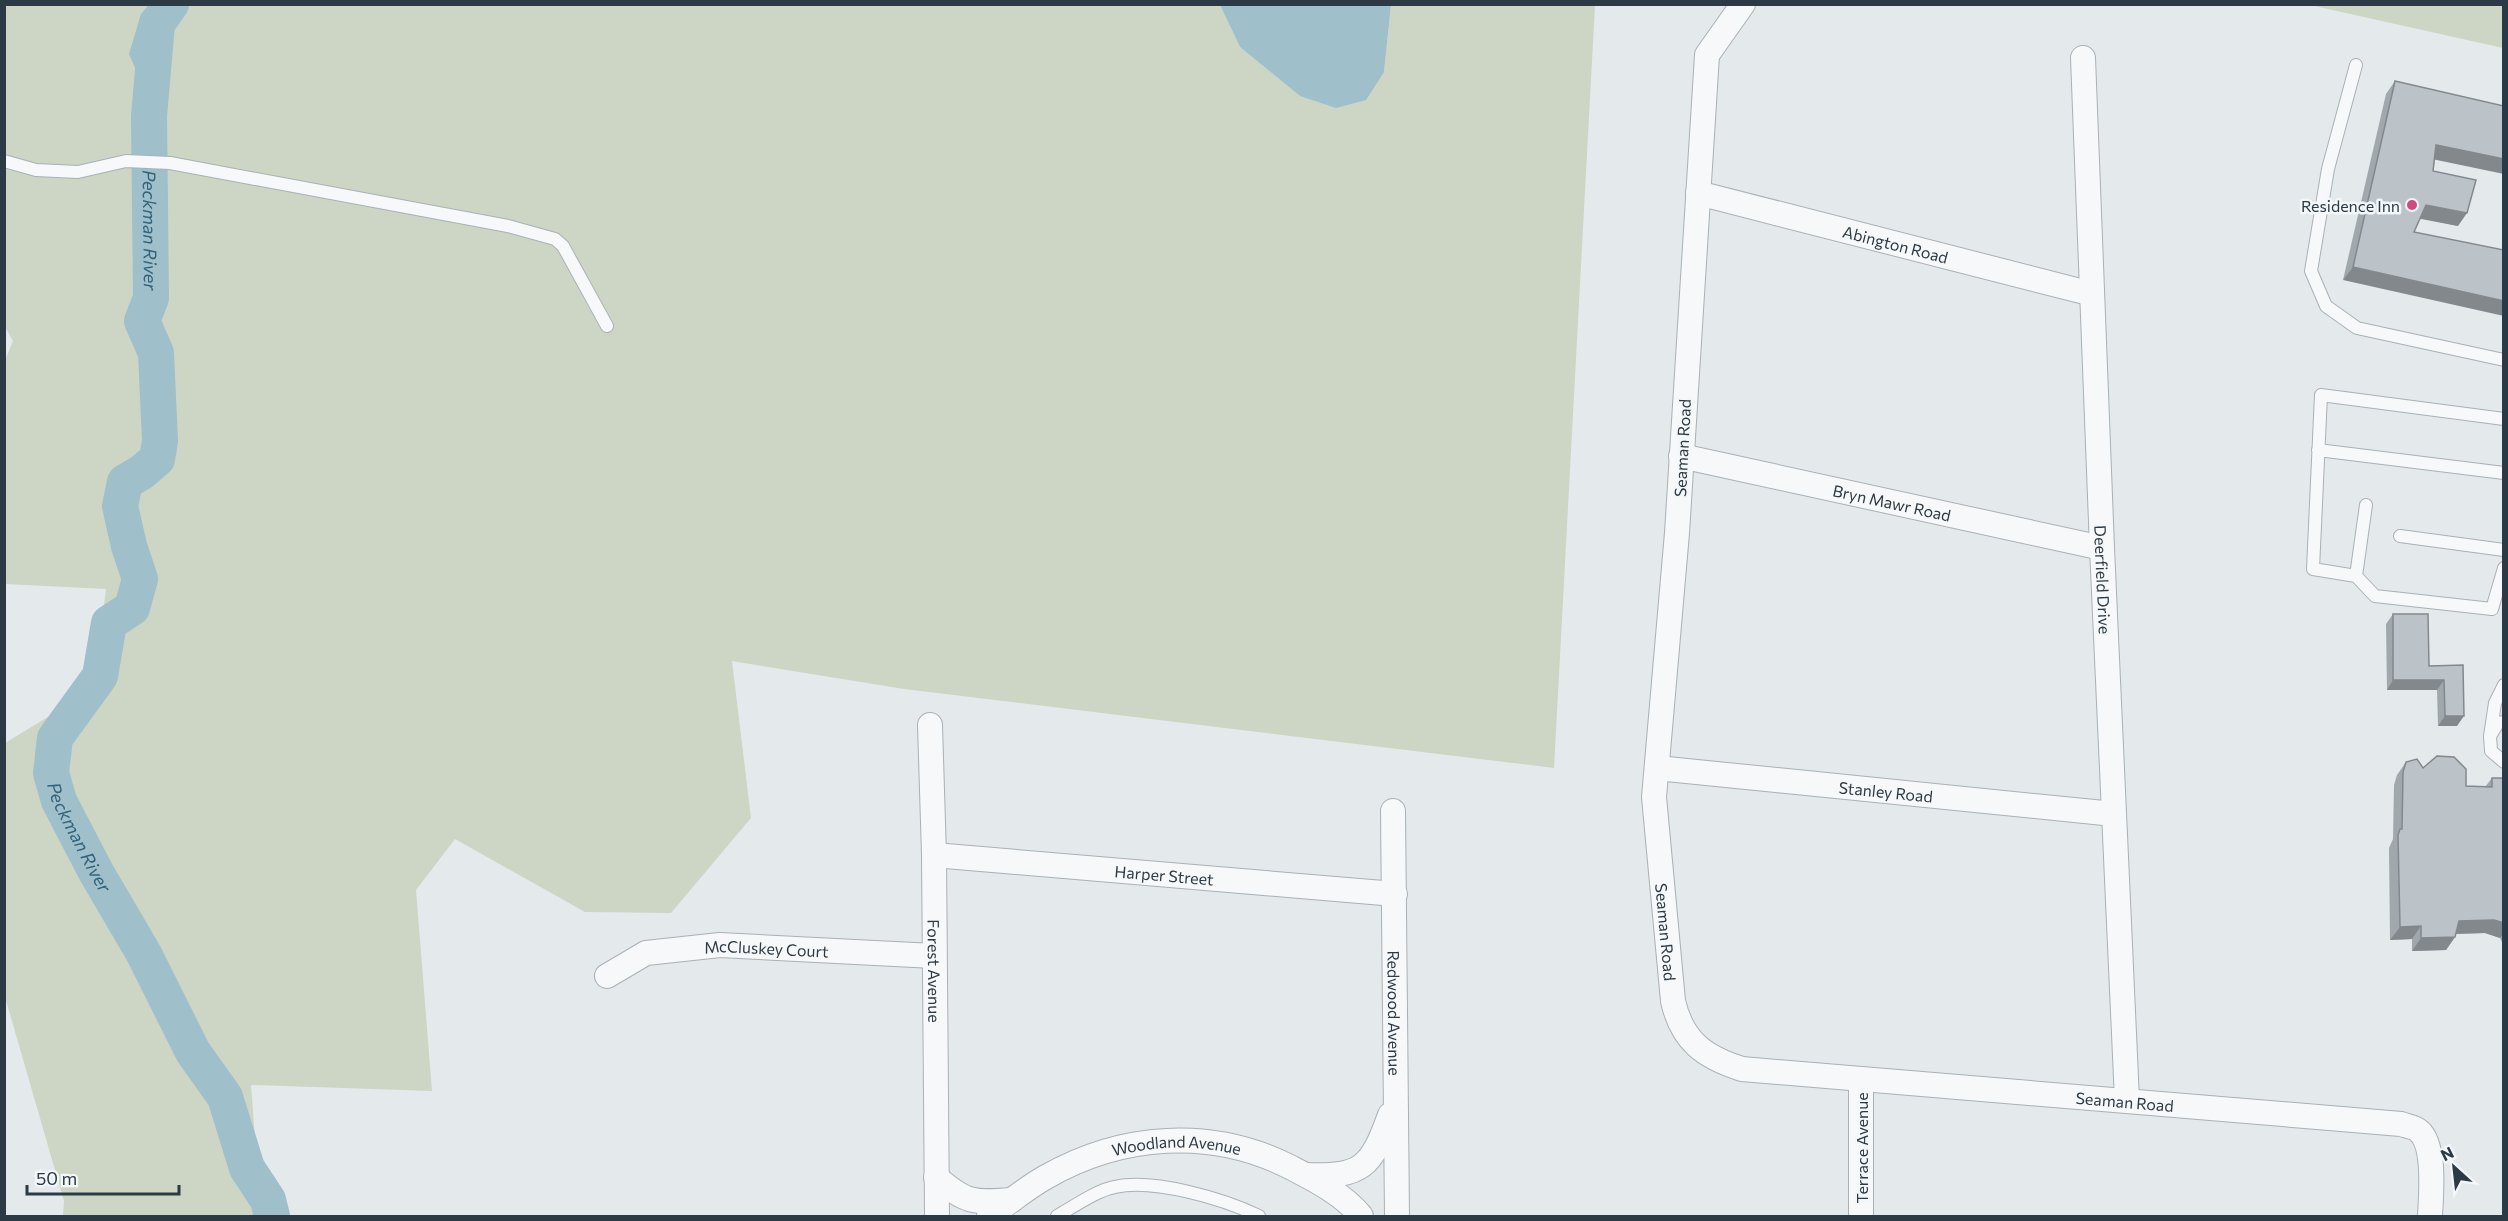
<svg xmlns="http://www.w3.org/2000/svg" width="2508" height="1221" font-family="Commissioner,sans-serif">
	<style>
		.green { fill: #cdd5c5 }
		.water { fill: #9fbfcb }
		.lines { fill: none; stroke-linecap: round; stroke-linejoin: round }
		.river { stroke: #9fbfcb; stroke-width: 36 }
		.service-casing { stroke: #a9b1b6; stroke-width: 14 }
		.minor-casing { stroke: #a9b1b6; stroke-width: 26 }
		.service { stroke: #f6f8fa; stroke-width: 12 }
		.minor { stroke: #f6f8fa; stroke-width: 24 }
		.wall { fill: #a1a8ad }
		.shaded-wall { fill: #83888d }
		.building { fill: #bbc3c9; stroke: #83888d; stroke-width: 1.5 }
		.poi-dot { fill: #cf4a7e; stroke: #f3f7f9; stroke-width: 2 }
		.labels { text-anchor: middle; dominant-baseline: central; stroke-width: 5; stroke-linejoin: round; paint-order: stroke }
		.poi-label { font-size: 16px; fill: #2b3a44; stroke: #f3f7f9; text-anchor: end }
		.street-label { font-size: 16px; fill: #2b3a44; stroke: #f3f7f9 }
		.water-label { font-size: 18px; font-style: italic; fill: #346379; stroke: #f3f7f9 }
	</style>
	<rect width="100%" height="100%" fill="#e4e9ec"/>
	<path class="green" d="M5 5H1220L1240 47 1300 96 1384 72 1391 5H1595L1554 768 904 689 732 661 751 818 671 913 585 912 455 839 416 890 432 1091 251 1085 261 1216H63L64 1201 5 997V743L94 689 106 589 5 584 4 363 13 341 4 325Z
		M2310 5H2503V48Z"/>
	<path class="water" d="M149 5H163C145 22 147 44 150 67L162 79 154 132 153 193 135 190 136 126 148 87 136 70 129 54 141 14Z
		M1220 5H1391L1384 72 1366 100 1336 108 1300 96 1240 47Z"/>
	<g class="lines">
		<path class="river" id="s1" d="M171 4 157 24 149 116 151 298 142 321 156 353 160 441 157 459 142 472 125 482 120 506 129 546 140 579 132 608 109 623 100 676 55 738 51 773 59 801 96 872 144 954 193 1052 225 1097 247 1168 268 1200 272 1216"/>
		<g class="service-casing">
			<path id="service" d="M2356 65 2328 169 2311 271 2326 306 2357 328 2504 360
				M4 161 36 170 78 172 126 161 170 163 508 226 555 239 563 246 607 326
				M2504 419 2321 395 2313 569 2356 576 2375 596 2492 609 2504 568
				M2318 450 2504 473
				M2400 536 2504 550
				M2356 576 2366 505
				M2504 722 2498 723 2490 736 2491 751 2504 762
				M2490 736 2495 703 2504 685
				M1057 1216C1073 1207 1097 1190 1115 1187 1153 1178 1224 1199 1259 1216"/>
		</g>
		<g class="minor-casing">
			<g id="minor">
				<path id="s2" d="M1743 4 1707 55 1677 533 1654 797 1673 1001C1682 1041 1704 1057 1742 1069L2401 1124C2406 1126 2415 1127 2419 1131 2436 1146 2431 1195 2430 1216"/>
				<path id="s3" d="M2083 58 2102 548 2127 1100"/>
				<path id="s4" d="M1698 193 2092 294"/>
				<path id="s5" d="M1681 456 2102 548"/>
				<path id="s6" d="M930 725 934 855 937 1216"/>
				<path id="s7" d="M1657 768 2114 814"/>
				<path id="s8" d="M1393 811 1397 1216"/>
				<path id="s9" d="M934 855 1395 894"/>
				<path id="s10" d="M607 976 646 953 720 945 934 956"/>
				<path d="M1306 1175C1363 1177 1371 1167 1390 1115"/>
				<path d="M936 1177C966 1203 973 1203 1012 1200"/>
				<path id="s11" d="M989 1216C1008 1204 1026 1188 1046 1177 1121 1134 1211 1127 1290 1167 1315 1180 1343 1194 1361 1216"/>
				<path d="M1861 1216V1080"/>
			</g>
		</g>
		<use href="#service" class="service"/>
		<use href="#minor" class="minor"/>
	</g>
	<path class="wall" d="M2395 81 2435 160 2433 171 2458 226 2420 218 2343 280 2386 94Z
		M2393 614 2429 666 2463 665 2457 726H2438L2437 690H2387L2386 624Z
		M2406 762 2466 786 2485 787 2492 778H2504V942H2502L2500 938 2485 933 2456 934 2455 937 2446 950 2412 951V939L2390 940 2389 848 2393 839 2394 785 2397 775Z"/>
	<path class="shaded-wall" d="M2436 145 2504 159V174L2427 158Z
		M2426 205 2467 213 2458 226 2416 218Z
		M2353 267 2504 301V316L2343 280Z
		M2393 680H2444L2437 690H2387Z
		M2445 716H2464L2457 726H2438Z
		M2494 920 2504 923V933L2500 938 2485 933 2450 934 2459 921Z
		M2421 926 2412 939 2390 940 2400 927Z
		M2455 937 2446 950 2412 951 2421 938Z"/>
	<path class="building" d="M2395 81 2504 106V159L2436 145 2433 171 2476 180 2467 213 2426 205 2414 232 2504 250V301L2353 267Z
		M2393 614H2428L2429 666 2463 665 2464 716H2445L2444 680H2393Z
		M2437 756 2454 757 2466 769V786L2492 787V778H2504V923L2494 920 2459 921 2455 937 2421 938V926L2400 927 2398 835 2400 829H2402L2403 772 2406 762 2417 759 2423 768Z"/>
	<circle class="poi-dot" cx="2412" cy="205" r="6"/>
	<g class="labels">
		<g class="poi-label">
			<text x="2400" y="205">Residence Inn</text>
		</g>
		<g class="street-label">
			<text stroke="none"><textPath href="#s4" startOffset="204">Abington Road</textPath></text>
			<text transform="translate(1682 448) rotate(-87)">Seaman Road</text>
			<text stroke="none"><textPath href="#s5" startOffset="216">Bryn Mawr Road</textPath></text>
			<text stroke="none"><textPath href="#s3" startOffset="522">Deerfield Drive</textPath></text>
			<text stroke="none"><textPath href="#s7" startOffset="230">Stanley Road</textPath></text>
			<text stroke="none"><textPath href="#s9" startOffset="231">Harper Street</textPath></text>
			<text stroke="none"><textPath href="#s2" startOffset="942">Seaman Road</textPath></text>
			<text stroke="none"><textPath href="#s10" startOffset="166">McCluskey Court</textPath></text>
			<text stroke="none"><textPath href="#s6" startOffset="246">Forest Avenue</textPath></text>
			<text stroke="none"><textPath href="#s8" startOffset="202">Redwood Avenue</textPath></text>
			<text stroke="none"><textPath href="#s2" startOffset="1498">Seaman Road</textPath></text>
			<text transform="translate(1861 1148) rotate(-90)">Terrace Avenue</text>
			<text stroke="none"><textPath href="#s11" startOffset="206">Woodland Avenue</textPath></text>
		</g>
		<g class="water-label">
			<text stroke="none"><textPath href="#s1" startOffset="231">Peckman River</textPath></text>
			<text stroke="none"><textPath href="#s1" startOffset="898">Peckman River</textPath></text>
		</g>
	</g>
	<rect width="2508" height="1221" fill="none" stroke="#2b3a44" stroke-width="12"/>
	<g transform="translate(2454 1167) rotate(333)" stroke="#f3f7f9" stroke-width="4.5" paint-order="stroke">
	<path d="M0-4.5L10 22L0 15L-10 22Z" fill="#2b3a44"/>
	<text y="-9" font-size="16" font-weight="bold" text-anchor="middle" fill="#2b3a44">N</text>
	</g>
	<path d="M27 1185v9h152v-9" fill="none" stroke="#2b3a44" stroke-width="3"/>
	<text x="36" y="1185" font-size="18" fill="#2b3a44" stroke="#f3f7f9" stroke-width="4.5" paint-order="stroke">50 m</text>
</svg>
